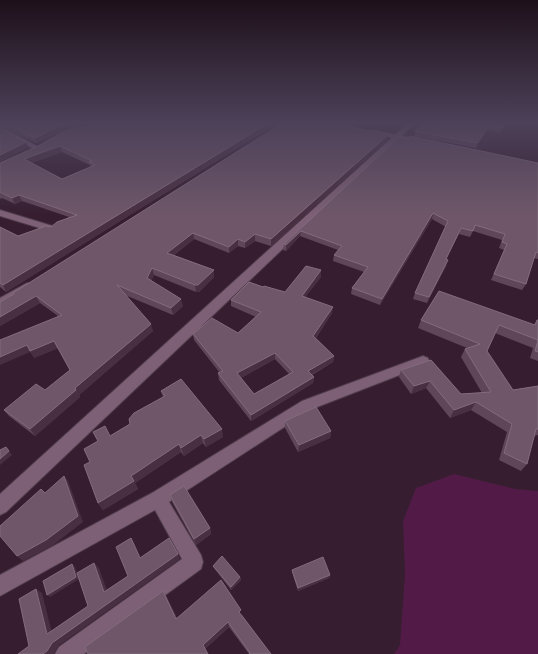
<svg xmlns="http://www.w3.org/2000/svg" width="538" height="654" font-family="Overpass,sans-serif">
	<style>
		.green { fill: #521b47 }
		.lines { fill: none; stroke-linecap: round; stroke-linejoin: round }
		.street-casing { stroke: #4f3b4a; stroke-width: 2 }
		.secondary-casing { stroke: #4f3b4a; stroke-width: 2 }
		.street { fill: #7d6075; fill-rule: evenodd }
		.secondary { fill: #7d6075; fill-rule: evenodd }
		.wall { fill: #604659; fill-rule: evenodd }
		.shaded-wall { fill: #492f42 }
		.building { fill: #6f5769; stroke: #836c7d; fill-rule: evenodd }
	</style>
	<rect width="100%" height="100%" fill="#361e30"/>
	<path class="green" d="M454 474 515 489 538 491V654H394L400 645 405 574 403 521 416 488Z"/>
	<g class="lines">
		<g class="street-casing">
			<path id="street" d="M407 124H414L6 512 0 515V494Z
				M0 126 40 148 41 149 36 150 0 131Z
				M0 210 56 227 58 229 53 232 0 216Z
				M27 283 31 284 32 286 31 288 0 307V298Z
				M423 356 428 358 429 361 428 364 312 409 169 502 201 555 203 562 201 569 84 654H55L59 647 182 559 155 510 0 596V575L152 493 302 401Z"/>
		</g>
		<g class="secondary-casing">
			<path id="secondary" d="M372 130 413 138 416 140 413 142 370 133V131Z"/>
		</g>
		<use href="#street" class="street"/>
		<use href="#secondary" class="secondary"/>
	</g>
	<path class="wall" d="M0 124H100L77 128 59 133 37 143 0 126Z
		M105 124H276L6 292 0 287V227L18 236 51 227 69 217 22 201 15 204 2 198 0 199V163ZM62 152 90 165V167L62 179 31 163Z
		M507 124 500 133 487 130 476 148 414 136 415 131Z
		M408 139 538 163V259L534 258 526 284 522 290 491 280 504 250 499 248 502 240 473 231 470 237 459 234 446 259V266L427 303 413 299 415 293 446 227 432 219 380 305 351 294 352 288 364 272 333 261 334 255 338 250 300 236 286 251 283 250 284 244Z
		M387 140 271 246 255 241 245 248 238 246 229 253 194 239 174 255 214 270V277L199 292H196L154 275 151 281 183 306 173 315 125 295 153 331 79 395 80 397 35 436 9 416 4 410 45 390 70 370 58 348 34 358 58 316 40 303 0 326V302L14 295 13 293Z
		M321 270V277L305 297 332 313 316 338 334 356 333 362 312 375 314 377 313 383 251 421 219 380 218 373H220L194 340 193 334 238 333 256 317 231 306V300L263 287 285 292ZM275 359 289 374 254 394 241 378Z
		M421 320 534 325 537 320H538V361L530 358 533 348 495 333 487 351 513 390 538 386V435L534 436 527 464 521 471 499 460 507 432 471 410 450 418 426 388 411 394 399 377 401 370 431 360 461 394 482 393 461 357 465 349 467 348 418 328Z
		M161 391 223 437 206 447 203 443 184 456 181 452 135 483 138 489 103 510 98 503 90 462 110 436 130 424 163 397Z
		M285 421 331 431 330 438 298 452 285 428Z
		M170 495 210 528 211 534 196 545 172 502Z
		M213 566 240 577 241 580 231 590 214 568Z
		M292 570 330 575 329 578 298 591 292 572Z
		M163 591 166 596 177 618 242 615 271 654H249L229 627 205 649 88 654Z"/>
	<path class="shaded-wall" d="M68 124H100L77 128 59 133 37 143 35 138 58 127Z
		M267 124H276L6 292 3 285Z
		M505 124H507L500 133 502 128Z
		M489 126 487 130 476 148 477 143Z
		M388 135 387 140 271 246V239Z
		M26 142 28 148 0 162V155Z
		M60 146 62 152 26 165 24 159Z
		M19 195 22 201 15 204 12 198Z
		M433 213 432 219 380 305 382 299Z
		M461 228 459 234 443 265 446 259Z
		M301 231 300 236 286 251V245Z
		M193 233 194 239 168 259 167 253Z
		M255 234V241L245 248V242Z
		M238 239V246L229 253V247Z
		M448 260 446 266 427 303 429 297Z
		M152 268 154 275 149 285 147 278Z
		M214 270V277L199 292H196L195 285Z
		M321 270V277L301 302 302 296Z
		M36 296 40 303 0 326V317Z
		M181 299 183 306 173 315 171 308Z
		M333 307 332 313 313 342V336Z
		M151 324 153 331 79 395 80 397 35 436 30 429 75 388Z
		M54 341 58 348 34 358 30 352 0 365V357L27 345Z
		M275 353V359L237 380V373Z
		M334 356 333 362 307 377 308 371Z
		M314 377 313 383 251 421V415Z
		M430 381 426 388 411 394 414 386Z
		M476 402 471 410 450 418 454 410Z
		M222 429 223 437 206 447 204 439Z
		M331 431 330 438 298 452 299 445Z
		M201 435 203 443 184 456 181 448Z
		M179 444 181 452 135 483 138 489 103 510 98 503 131 476Z
		M6 447 12 455 0 465V459Z
		M64 476 68 481 83 522 52 546 23 561 17 556Z
		M210 528 211 534 196 545 194 539Z
		M131 538 134 543 143 563 140 558Z
		M178 554 180 559 58 646 54 654H43L52 643Z
		M94 563 99 568 109 596 104 592Z
		M72 564 75 567 79 579 50 597 47 595Z
		M330 575 329 578 298 591V588Z
		M240 577 241 580 231 590V587Z
		M36 589 42 593 53 637 47 634Z
		M163 591 166 596 179 623 176 619Z
		M228 622 229 627 205 649 203 645Z"/>
	<path class="building" d="M6 124H68L58 127 35 138Z
		M105 124H267L3 285 0 283V227L18 236 46 226 51 227 57 222 77 215 19 195 12 198 0 192V163L38 146 63 132 79 128ZM60 146 92 161 89 162 95 165 62 179 24 159Z
		M281 124H338L388 135 271 239 255 234 245 242 238 239 229 247 193 233 167 253 214 270 198 285H195L152 268 147 278 181 299 171 308 117 285 151 324 75 388 76 390 30 429 4 410 36 384 45 390 70 370 54 341 30 351 27 345 0 357V340L62 315 36 296 0 317V302L14 294 13 293Z
		M422 124H505L502 128 489 126 477 143 415 131Z
		M0 129 26 142 0 155Z
		M410 136 538 163V253L536 252 526 284 494 274 507 244 502 242 505 234 475 225 473 231 461 228 446 259 448 260 429 297 415 293 448 221 433 213 382 299 352 288 368 267 334 255 342 246 301 231 286 245 284 244 399 137 408 139Z
		M306 266 321 270 302 296 333 307 313 336 334 356 308 371 314 377 251 415 218 373 223 371 193 334 212 318 238 333 261 312 231 300 249 282 263 287 264 286 285 292ZM275 353 293 372 254 394 237 373Z
		M439 291 535 325 537 320H538V352L535 351 538 340 499 325 487 351 513 390 538 386V429H536L527 464 504 453 512 424 476 402 454 410 430 381 414 386 401 370 431 360 461 394 491 392 465 349 480 344 421 320Z
		M181 379 222 429 204 439 201 435 181 448 179 444 131 476 134 481 98 503 84 465 90 462 84 449 98 441 93 432 105 426 110 436 130 424 129 419 134 413 165 396 161 391Z
		M316 407 331 431 299 445 285 421Z
		M6 447 9 451 0 459V450Z
		M64 476 78 516 46 540 17 556 0 536V526L41 489 45 493Z
		M184 486 210 528 194 539 170 495Z
		M131 538 140 558 169 538 178 554 52 643 47 651 43 654H18L29 646 19 599 36 589 47 634 88 606 77 573 94 563 104 592 128 576 116 547Z
		M222 556 240 577 231 587 213 566Z
		M323 557 330 575 298 588 292 570Z
		M72 564 76 577 47 595 43 581Z
		M221 580 241 610 239 612 271 654H249L250 653 228 622 203 645 208 654H88L85 647 163 591 176 619Z"/>
	<linearGradient id="sky" x2="0" y2="1"><stop stop-color="#1e101a"/><stop offset="0.57" stop-color="#4c4159"/><stop offset="1" stop-color="#4c4159" stop-opacity="0"/></linearGradient>
	<rect width="538" height="216" fill="url(#sky)"/>
</svg>
